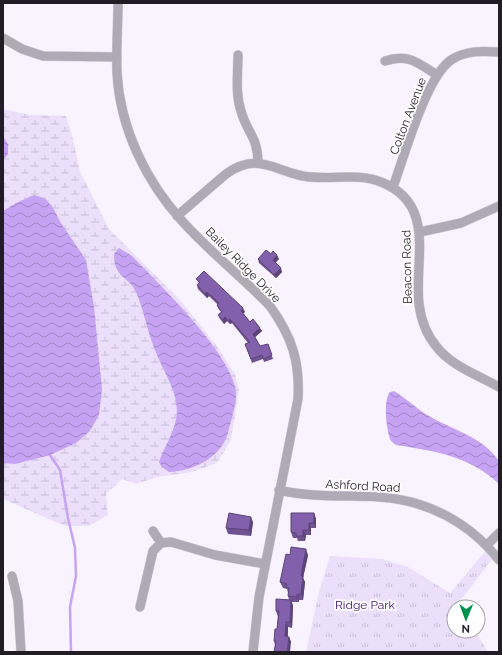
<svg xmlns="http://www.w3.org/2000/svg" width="502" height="655" font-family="Raleway,sans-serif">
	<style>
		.grass { fill: url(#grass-tufts) }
		.wetland { fill: url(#wetland-marsh) }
		.water { fill: url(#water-waves) }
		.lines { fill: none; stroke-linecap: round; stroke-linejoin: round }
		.stream { stroke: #c7a3f4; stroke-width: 2.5 }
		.street-casing { stroke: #d6d1dc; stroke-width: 10 }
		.street { stroke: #aeaab6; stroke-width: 9 }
		.wall { fill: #715393 }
		.shaded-wall { fill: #5c4378 }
		.building { fill: #8360ab; stroke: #5c4378 }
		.labels { text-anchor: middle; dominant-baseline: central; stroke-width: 3.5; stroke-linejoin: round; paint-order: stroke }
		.street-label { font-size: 12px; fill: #211c26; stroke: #fff }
		.park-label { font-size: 12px; fill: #420b6b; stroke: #fff }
	</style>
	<defs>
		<pattern id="grass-tufts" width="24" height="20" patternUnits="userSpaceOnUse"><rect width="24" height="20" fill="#ebdffb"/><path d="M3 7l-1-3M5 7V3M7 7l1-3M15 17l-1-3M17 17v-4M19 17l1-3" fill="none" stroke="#c9bfd7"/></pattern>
		<pattern id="wetland-marsh" width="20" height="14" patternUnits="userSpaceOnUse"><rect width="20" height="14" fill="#ebdffb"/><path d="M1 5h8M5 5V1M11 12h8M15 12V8" fill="none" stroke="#c9bfd7"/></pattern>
		<pattern id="water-waves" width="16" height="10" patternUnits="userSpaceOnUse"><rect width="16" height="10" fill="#c7a3f4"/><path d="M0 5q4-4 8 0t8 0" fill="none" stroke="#a184c5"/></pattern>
	</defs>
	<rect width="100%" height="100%" fill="#f8f3ff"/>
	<path class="grass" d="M489 547 495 555 458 604 459 607H454V631H475L488 652H306L319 592 330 556 382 559 408 567 450 593Z"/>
	<path class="wetland" d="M3 109 30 115 66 116 73 139 80 172 109 229 181 301 216 345 235 374 239 390 231 440 217 463 192 472 157 477 136 484 122 479 106 494 108 515 89 526H65L3 499Z"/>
	<path class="water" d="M3 136 8 144V154L3 160Z
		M34 195 44 198 52 206 61 223 86 260 94 307 102 389 99 415 90 431 76 443 50 455 15 464 3 463V211L16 203Z
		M119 248 132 256C160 285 231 353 236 391 237 404 231 420 228 433 221 458 193 471 169 472L162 467 159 462C164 447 173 435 176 419 181 395 163 372 155 350 147 331 144 310 136 292 128 275 114 279 114 254Z
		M394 391C406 398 417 409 429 416 454 431 482 436 499 461V484C470 456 434 451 396 445L391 441C386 431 383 400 390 392Z"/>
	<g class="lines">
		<path class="stream" d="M50 455 60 470 68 518 75 548 76 576 70 607 71 652"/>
		<g class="street-casing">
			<path id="street" d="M118 3C118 26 116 50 117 73 120 128 146 182 183 222 210 252 242 277 270 306 292 337 300 361 298 399L259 597 253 652
				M3 38 22 49 43 56 117 57
				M238 55C238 74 235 93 241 111 247 133 258 137 258 163
				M385 61C408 53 418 63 437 75
				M393 187C404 157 426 77 451 60 466 50 483 51 499 52
				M177 216 226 174C257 152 273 170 303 176 329 181 356 172 381 182 437 204 414 260 419 304 421 320 426 334 436 346 451 366 478 375 499 387
				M420 232 461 223 499 206
				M279 490C313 498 345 495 379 497 427 500 469 522 499 560
				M153 531 161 543
				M487 545 499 533
				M12 576 18 601 21 652
				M140 607 153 551 161 543 171 542 215 555 265 564"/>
		</g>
		<use href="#street" class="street"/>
	</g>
	<path class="wall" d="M271 254 279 259 275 263 282 272 276 278 259 263 258 259Z
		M196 279 245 312 243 313 250 322 262 331 255 337 260 346 268 344 273 359 264 362 263 359 252 363 245 344 248 343 232 323 230 324 227 321 224 324 220 319 218 315 221 312 218 308 217 305V304L209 296 207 298 198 289 197 285 199 283Z
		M314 513 316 519V528H311V535H306L305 541H298L297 538H293L291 532Z
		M253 522 251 536 228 534 226 528Z
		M290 555H308L303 578 305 582 303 600H299V602H292L293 606 292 628 288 627V637H289L291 642 275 645 274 641 277 629 278 617 276 611 289 600 288 596V593L287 589 283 588 280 582Z"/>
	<path class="shaded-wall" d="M277 255 279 259 274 264 273 260Z
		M281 268 282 272 276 278 274 275Z
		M207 292 209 296 207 298 205 294Z
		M243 308 245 312 242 314 241 311Z
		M225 317 227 321 224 324 223 320Z
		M230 319 232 323 230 324 229 321Z
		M260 328 262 331 254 338 253 334Z
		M314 513 316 519V528L314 523Z
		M251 517 253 522 251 536 249 530Z
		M309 523 311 528V535L309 530Z
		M303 530 306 535 305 541 303 536Z
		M306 549 308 555 303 578 305 582 303 600 301 594V576Z
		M297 594 299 600V602L297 597Z
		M291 600 293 606 292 628 290 622Z
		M286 622 288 627 287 642 285 636Z
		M289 637 291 642 290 652H287Z"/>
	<path class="building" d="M266 250 271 254 273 251 277 255 273 260 281 268 274 275 258 259Z
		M204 271 243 308 241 311 250 322 253 319 260 328 253 334 260 346 268 344 272 355 263 359 262 355 251 359 245 344 250 342 230 319 229 321 225 317 223 320 218 315 222 312 217 305 219 303 207 292 205 294 197 285 200 282 196 279Z
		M229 513 251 517 249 530 226 528Z
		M291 513H314V523H309V530H303V536H296V533L291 532Z
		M291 547 306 549 301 576H303L301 594H297V597L288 596 289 588 286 587 287 584 280 582 286 554 290 555Z
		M276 599 291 600 290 622H286L285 636 289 637 287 652H274L276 641H274L275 629H277L279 611H276Z"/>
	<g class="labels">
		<g class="street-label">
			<text transform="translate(408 116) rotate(-69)">Colton Avenue</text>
			<text transform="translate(243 265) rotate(45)">Bailey Ridge Drive</text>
			<text transform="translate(407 267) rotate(-91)">Beacon Road</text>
			<text transform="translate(363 486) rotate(3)">Ashford Road</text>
		</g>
		<g class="park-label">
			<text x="365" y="605">Ridge Park</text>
		</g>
	</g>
	<rect width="502" height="655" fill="none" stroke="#211c26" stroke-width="8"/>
	<g transform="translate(466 619) rotate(181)"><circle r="19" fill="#ffffff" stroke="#a6a4a8"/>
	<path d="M0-3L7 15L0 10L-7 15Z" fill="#009050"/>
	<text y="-6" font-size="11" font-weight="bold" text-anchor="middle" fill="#211c26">N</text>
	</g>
</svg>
